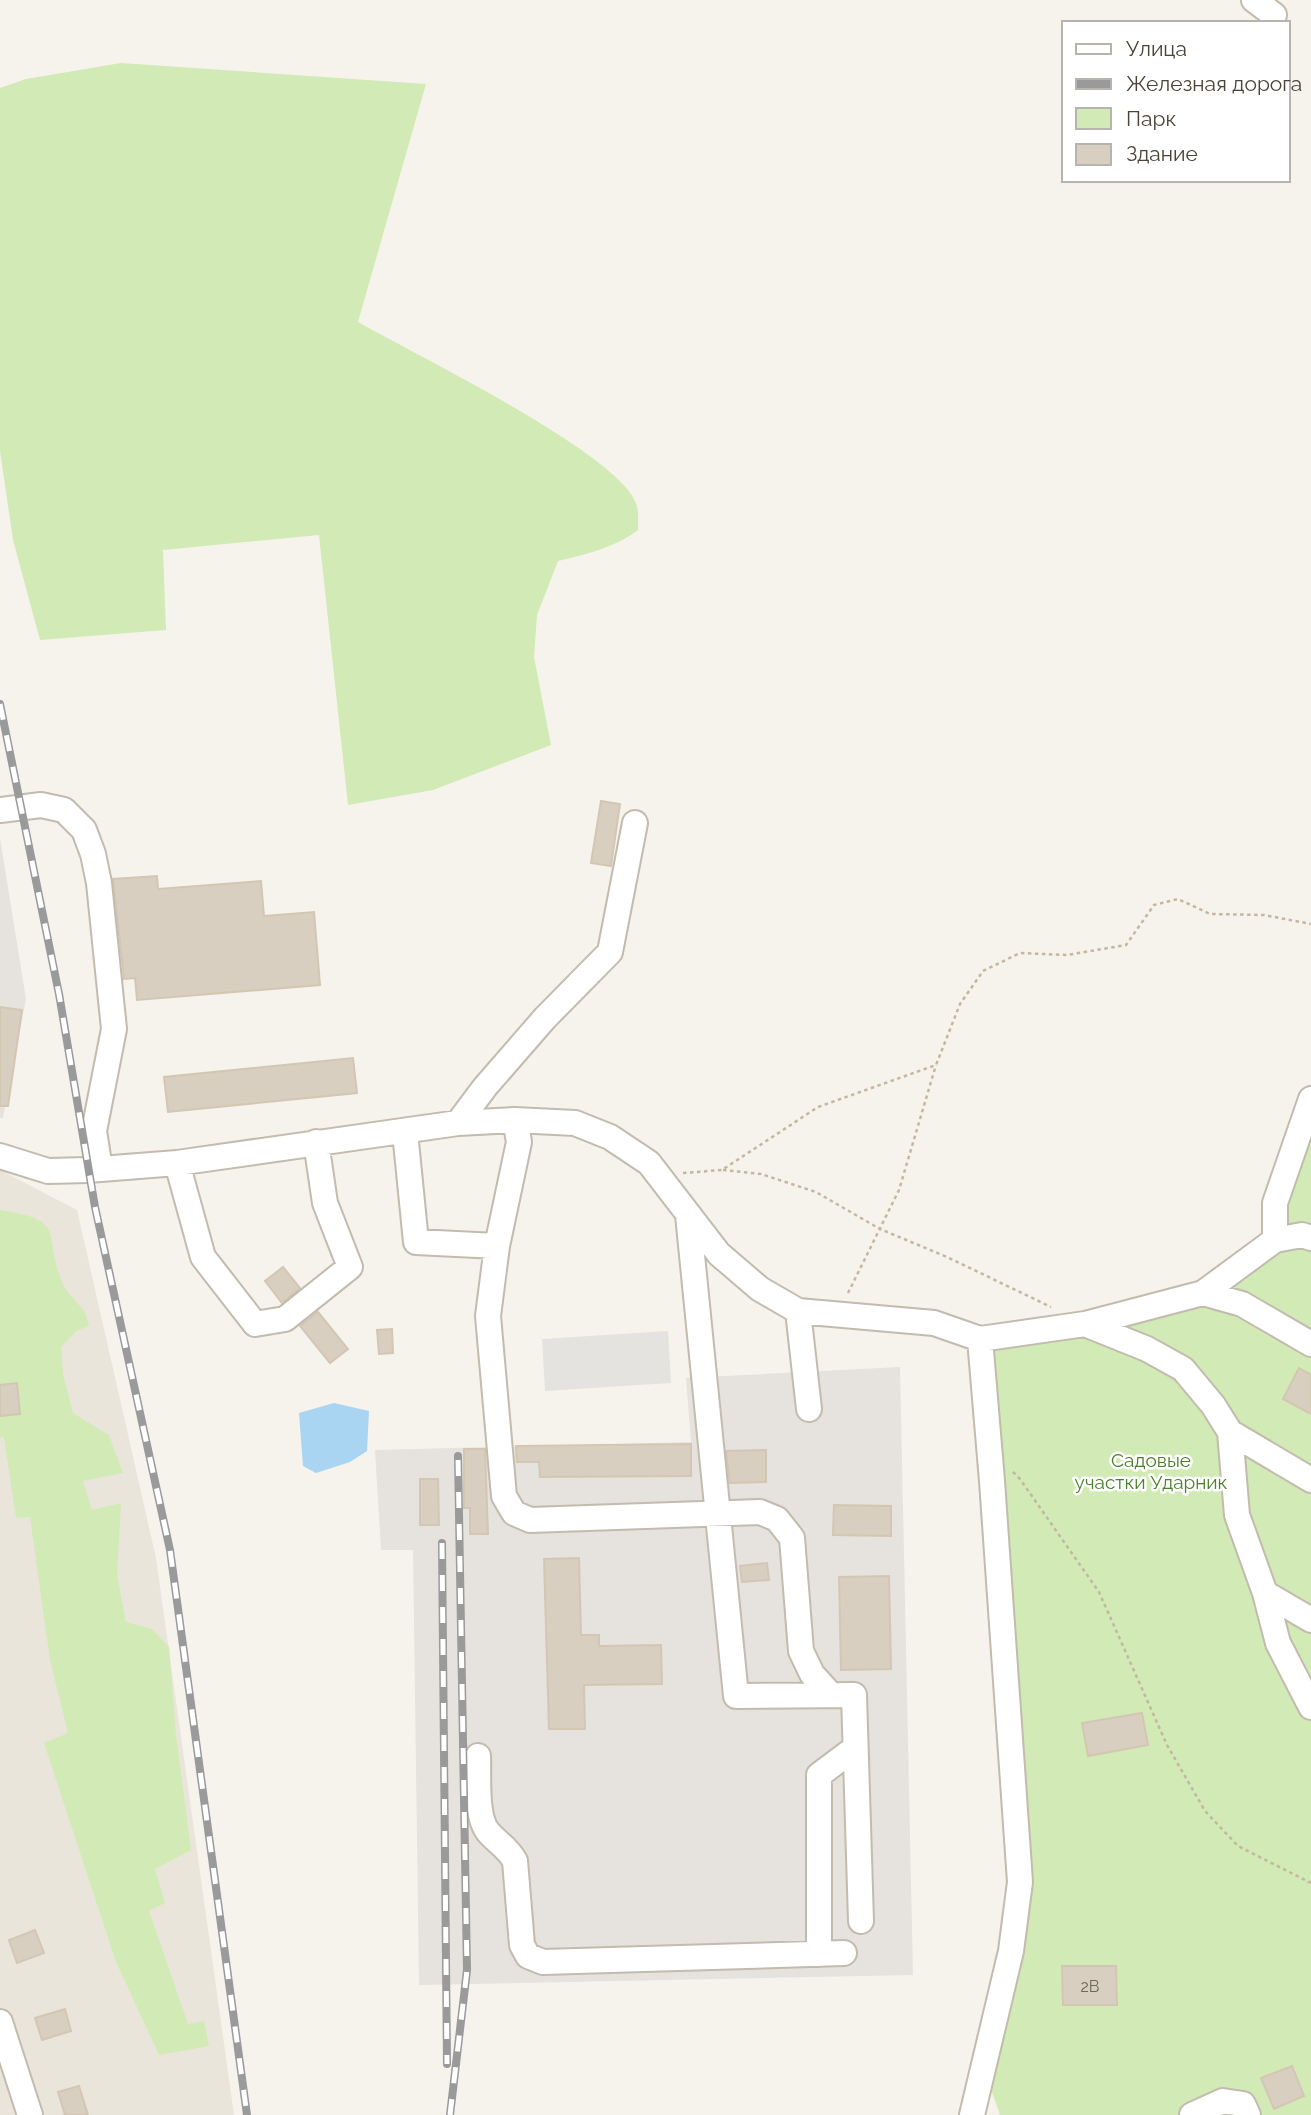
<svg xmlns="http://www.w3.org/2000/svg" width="1311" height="2115" font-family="Raleway,sans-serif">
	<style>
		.residential { fill: #eae5da }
		.industrial { fill: #e6e2dd }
		.green { fill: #d2eab5 }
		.parking { fill: #e5e3e0 }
		.water { fill: #a9d4f2 }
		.building { fill: #d8cfc1; stroke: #d3c7b4; stroke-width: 2 }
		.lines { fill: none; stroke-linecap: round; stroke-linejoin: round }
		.minor-casing { stroke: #c2bbae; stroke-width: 28 }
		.path { stroke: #c4b79f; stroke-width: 2.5; stroke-dasharray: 3.5 3.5; stroke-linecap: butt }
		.minor { stroke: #fff; stroke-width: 24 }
		.rail-casing { stroke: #9a9a9a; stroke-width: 8 }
		.rail { stroke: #fff; stroke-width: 5; stroke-dasharray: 16; stroke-linecap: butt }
		.labels { text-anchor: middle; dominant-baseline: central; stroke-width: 5; stroke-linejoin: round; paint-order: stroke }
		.number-label { font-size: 16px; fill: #6e675b }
		.park-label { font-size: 19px; fill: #4a7f2a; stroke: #fff }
	</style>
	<rect width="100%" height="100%" fill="#f6f3ec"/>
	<path class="residential" d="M0 1170 77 1210 156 1558 234 2115H0Z"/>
	<path class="industrial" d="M0 838 26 999 3 1118H0Z
		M900 1367 913 1975 419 1985 413 1550H381L375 1450 691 1442 686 1378Z"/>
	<path class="green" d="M121 63 426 84 358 322C412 353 618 453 636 503 639 511 638 522 638 530 614 548 587 554 558 561L537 615 534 657 551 745 433 790 348 805 319 535 163 550 166 630 40 640 13 540 0 451V88L26 79Z
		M1311 1125V2115H1000L984 2069 1020 1882 980 1339 1203 1293 1275 1240Z
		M0 1210C72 1221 40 1235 64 1286 73 1303 86 1305 89 1326L76 1331 61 1347 63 1374 73 1413 109 1435 123 1473 83 1481 92 1510 121 1503 117 1575 126 1622 152 1629 169 1647 176 1735 191 1850 155 1869 165 1903 149 1911 188 2024 204 2021 209 2046 159 2055 116 1962 44 1743 68 1733 50 1660 30 1517 16 1518 4 1437 0 1438Z"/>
	<path class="parking" d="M668 1331 671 1383 545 1391 542 1339Z"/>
	<path class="water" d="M334 1403 369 1411 367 1451 350 1462 316 1473 303 1466 299 1413Z"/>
	<path class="building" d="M601 801 620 804 611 866 591 863Z
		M157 876 158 889 261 881 264 916 314 912 320 985 137 1000 135 978 124 979 113 879Z
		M0 1007 22 1010 8 1106H0Z
		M353 1058 357 1093 168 1112 164 1077Z
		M283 1267 300 1288 282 1303 265 1281Z
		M318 1312 348 1349 330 1363 300 1326Z
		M392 1329 393 1353 379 1354 377 1330Z
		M1299 1368 1311 1375V1414L1283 1399Z
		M17 1383 20 1414 0 1416V1385Z
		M691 1444V1476L540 1477 539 1462H517L516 1446Z
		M464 1449H485L488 1534H470V1508H464Z
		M766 1450V1482L730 1483 726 1451Z
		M420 1479H438L439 1525H420Z
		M834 1505 891 1506V1536L833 1535Z
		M579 1558 581 1635H599V1646L661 1645 662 1684 584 1685 585 1729H549L544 1559Z
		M767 1563 769 1580 742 1582 740 1566Z
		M889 1576 891 1669 841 1670 839 1577Z
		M1142 1713 1148 1745 1088 1756 1082 1723Z
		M35 1930 44 1953 17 1963 9 1940Z
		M1062 1966H1116L1117 2005H1063Z
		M65 2009 71 2031 42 2040 35 2018Z
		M1292 2066 1304 2096 1274 2109 1261 2078Z
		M79 2086 88 2115H65L58 2092Z"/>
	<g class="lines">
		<g class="minor-casing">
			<path id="minor" d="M1254 0 1274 15
				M0 810 41 805 64 810 84 830 93 854 99 883 114 1029 94 1131 100 1169
				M458 1123 485 1087 545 1018 610 952 635 823
				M405 1132 416 1242 497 1246 519 1142 515 1120
				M0 1156 48 1171 88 1170 177 1163 458 1123 515 1120 575 1123 610 1137 649 1163 719 1254 760 1289 798 1311 934 1323 980 1339 992 1481 1020 1882 1011 1951 972 2115
				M177 1163 203 1257 255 1324 285 1319 350 1267 325 1203 316 1142
				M688 1215 736 1696 854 1695 861 1921
				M1275 1240V1203L1311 1099
				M497 1246 488 1316 504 1496 514 1513 530 1520 760 1512 777 1519 792 1538 801 1651 812 1674 831 1695
				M1203 1293 1242 1304 1311 1344
				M798 1311 809 1409
				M1085 1324 1147 1349 1183 1369 1213 1405 1230 1432 1311 1480
				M980 1339 1085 1324 1203 1293 1275 1240 1302 1235 1311 1238
				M1230 1432 1237 1515 1265 1593 1311 1620
				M1265 1593 1278 1643 1311 1707
				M478 1756C479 1777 475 1818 489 1833 499 1844 508 1848 515 1861L522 1945 528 1956 543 1962 844 1953
				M819 1954V1775L855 1748
				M0 2022 30 2115
				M1192 2115 1223 2101 1243 2104 1248 2115"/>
		</g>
		<path class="path" d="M723 1170 761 1174 816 1192 880 1229 947 1257 1051 1307
			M683 1173 722 1170 818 1107 936 1065 960 1004 983 971 1020 953 1067 955 1126 945 1154 905 1178 899 1210 914 1264 915 1311 924
			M848 1293 899 1190 936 1065
			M1013 1472 1020 1479 1099 1592 1167 1745 1205 1811 1238 1846 1311 1883"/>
		<use href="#minor" class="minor"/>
		<g class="rail-casing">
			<path id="rail" d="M0 704 59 994 95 1207 170 1550 247 2115
				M442 1543 447 2064
				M450 2115 467 1970 458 1456"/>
		</g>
		<use href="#rail" class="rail"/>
	</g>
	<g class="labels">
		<g class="number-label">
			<text x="1090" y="1986">2В</text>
		</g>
		<g class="park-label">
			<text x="1151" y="1460">Садовые<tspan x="1151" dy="22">участки Ударник</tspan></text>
		</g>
	</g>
	<rect x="1062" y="21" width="228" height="161" fill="#ffffff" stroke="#b7b4b0" stroke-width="2"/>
	<rect x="1076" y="44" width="35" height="10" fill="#ffffff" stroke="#b7b4b0" stroke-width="2"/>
	<text x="1126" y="56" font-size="21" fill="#4b4439">Улица</text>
	<rect x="1076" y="79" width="35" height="10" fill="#9a9a9a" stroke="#b7b4b0" stroke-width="2"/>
	<text x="1126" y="91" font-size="21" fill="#4b4439">Железная дорога</text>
	<rect x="1076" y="108" width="35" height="21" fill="#d2eab5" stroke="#b7b4b0" stroke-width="2"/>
	<text x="1126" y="126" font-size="21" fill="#4b4439">Парк</text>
	<rect x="1076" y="144" width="35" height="21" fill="#d8cfc1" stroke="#b7b4b0" stroke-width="2"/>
	<text x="1126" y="161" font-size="21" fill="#4b4439">Здание</text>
</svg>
